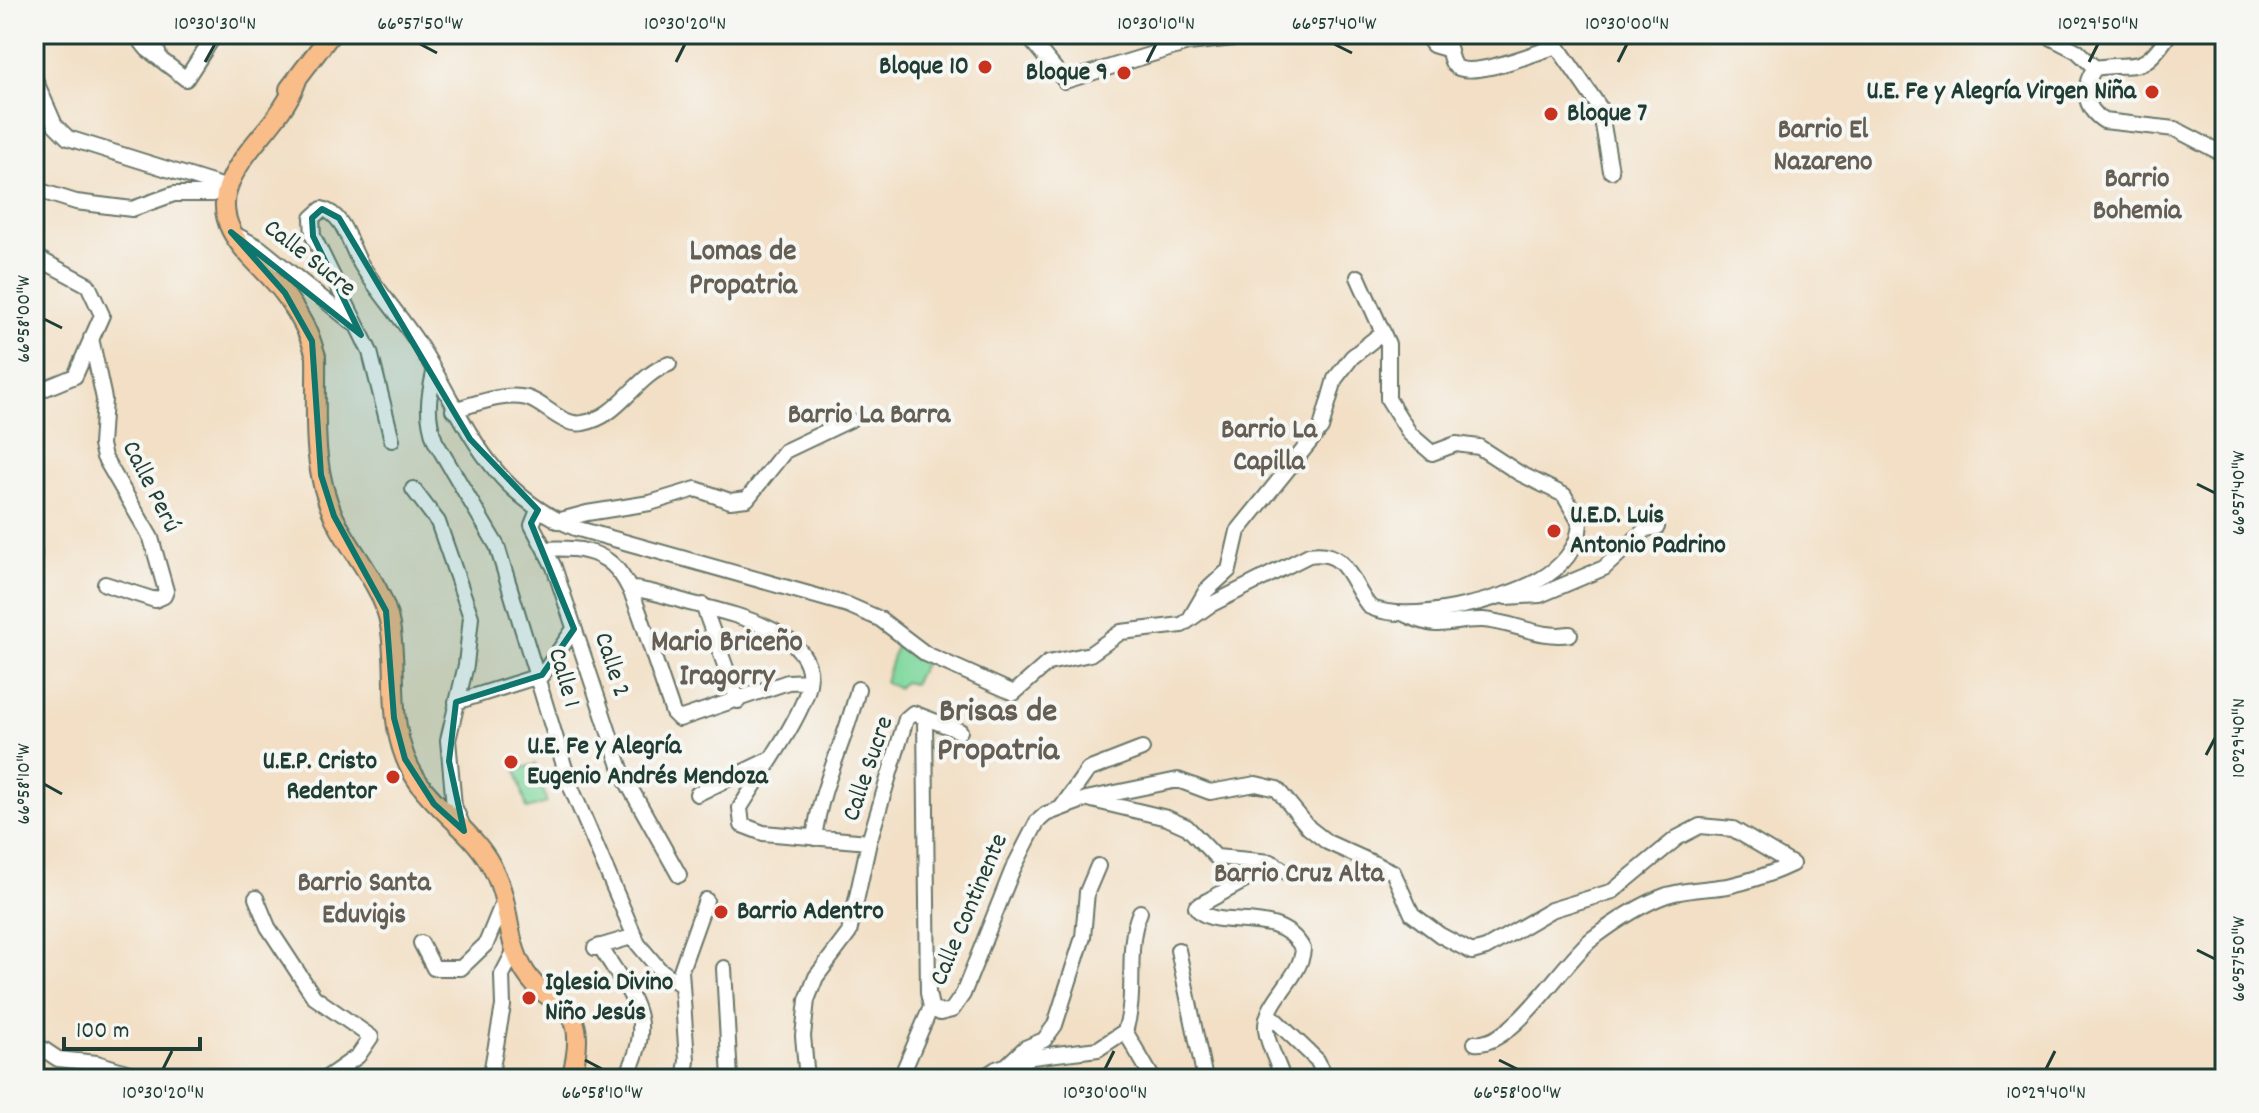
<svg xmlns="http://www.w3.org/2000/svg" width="2259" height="1113" font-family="Dekko,sans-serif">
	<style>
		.green { fill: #7fd89d; stroke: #4f8a68; stroke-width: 2 }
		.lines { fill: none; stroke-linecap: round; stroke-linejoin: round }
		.minor-casing { stroke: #697667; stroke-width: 18 }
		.major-casing { stroke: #697667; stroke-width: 22 }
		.minor { stroke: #fff; stroke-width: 14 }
		.major { stroke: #f8bd89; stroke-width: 18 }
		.marked { fill: #0f766e; fill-opacity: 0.2; stroke: #0f766e; stroke-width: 6; stroke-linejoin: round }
		.ticks { fill: none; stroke: #1f3d34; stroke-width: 3 }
		.poi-dot { fill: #c8321e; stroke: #f6f6f2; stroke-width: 3 }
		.labels { text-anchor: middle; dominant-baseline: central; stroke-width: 8; stroke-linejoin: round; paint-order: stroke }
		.poi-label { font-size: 26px; font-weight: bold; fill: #1f3d34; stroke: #f6f6f2; text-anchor: start }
		.street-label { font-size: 26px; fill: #1f3d34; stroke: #f6f6f2 }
		.neighbourhood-label { font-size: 28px; font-weight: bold; fill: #655e55; stroke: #f6f6f2 }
		.quarter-label { font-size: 30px; font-weight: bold; fill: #655e55; stroke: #f6f6f2 }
		.district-label { font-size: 34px; font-weight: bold; fill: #655e55; stroke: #f6f6f2 }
		.neatline { fill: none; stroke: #1f3d34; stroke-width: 3 }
		.ticks-label { font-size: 20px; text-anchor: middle; fill: #1f3d34 }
	</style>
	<rect width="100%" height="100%" fill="#f6f6f2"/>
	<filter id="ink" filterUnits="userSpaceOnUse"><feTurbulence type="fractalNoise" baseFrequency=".0125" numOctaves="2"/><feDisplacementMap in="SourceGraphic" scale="16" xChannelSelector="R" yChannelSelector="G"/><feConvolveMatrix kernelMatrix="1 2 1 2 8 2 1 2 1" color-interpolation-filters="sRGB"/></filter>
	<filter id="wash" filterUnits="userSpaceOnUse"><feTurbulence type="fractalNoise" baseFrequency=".006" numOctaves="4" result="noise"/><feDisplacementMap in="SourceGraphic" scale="32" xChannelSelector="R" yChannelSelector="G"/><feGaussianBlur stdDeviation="1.8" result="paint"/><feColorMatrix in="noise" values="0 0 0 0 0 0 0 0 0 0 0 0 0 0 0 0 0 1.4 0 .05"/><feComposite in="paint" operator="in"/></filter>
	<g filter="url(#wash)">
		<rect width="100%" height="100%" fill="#f2dfc5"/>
		<path class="green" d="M896 646 924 664 913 684 904 682 897 688 885 682Z
			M536 764 547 803 527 809 516 770Z"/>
	</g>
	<g filter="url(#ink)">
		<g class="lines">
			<g class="minor-casing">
				<path id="minor" d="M135 34 147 49 186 79 215 34
					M150 34 161 60
					M1026 34 1065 81 1188 43 1271 34
					M1425 34 1433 45 1450 50
					M1448 34C1449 44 1448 57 1454 65 1469 81 1537 52 1557 46
					M1560 34 1557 46 1600 108 1611 171
					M2044 34 2077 51 2095 68
					M2095 68C2081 87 2084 108 2104 121L2175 129 2225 155
					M2095 68C2136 61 2141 77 2169 34
					M34 77 55 125 68 138 228 188
					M34 189 76 202 132 209 174 194H212L227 188
					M236 235 260 248 353 323
					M34 256 88 285 102 315 75 376 34 393
					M91 338 104 399 101 445 104 457 151 538 166 591 164 596 155 600 105 584
					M434 373C428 399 426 415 435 441L497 546 570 785 638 944 659 969 681 985
					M453 410C476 404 503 392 527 398 545 403 562 427 583 423 620 417 635 376 669 364
					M392 440 370 352 313 236 312 218 322 209C345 214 350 248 362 266 380 294 402 318 420 346 466 420 486 492 575 528L848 605 880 619 926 654 1014 693 1048 663 1090 654 1121 632 1182 625 1210 605 1309 555C1349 548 1350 585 1370 607 1407 625 1504 600 1539 580 1561 568 1579 548 1580 523L1564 495 1519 473 1479 447 1456 444 1432 453 1410 434 1388 399V344L1358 277
					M413 489 438 522 471 617 466 665 448 740 454 806 463 827
					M538 510 532 525 554 567 623 775 679 875
					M557 521 587 513 650 503 696 489 730 501 747 499 785 451 850 420
					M545 549C612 545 624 568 644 626 653 655 663 684 673 713L679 719 788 682 809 681
					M34 553V557
					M632 589C651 590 668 597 686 602 722 612 818 629 809 684 804 715 757 779 740 808L742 825 763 833 869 842
					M1506 597 1540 595 1604 568 1646 529 1657 527
					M703 605 738 701
					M1404 614C1444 633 1446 619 1483 620 1514 622 1539 639 1570 634
					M1192 615 1206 591 1229 570 1238 531 1321 428 1335 379 1352 357 1383 332
					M456 702 542 675 574 629
					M925 718 928 993 931 1007 940 1013 952 1010 963 994 1012 871 1037 822 1046 814 1086 799 1178 780 1210 792 1256 784 1277 789 1309 828 1327 842 1393 872 1412 914 1440 935 1472 952 1486 948 1551 910 1613 891 1677 838 1700 826 1733 829 1792 864
					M697 794 768 760
					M1092 800 1167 818 1187 827 1216 857 1271 862 1291 875
					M1061 808 1088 770 1142 749
					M814 838C822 780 845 744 858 689
					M1275 864 1196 907C1213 934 1278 903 1303 949 1301 979 1264 1000 1266 1030 1268 1046 1278 1063 1283 1079
					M256 898 268 927 314 997 371 1037 358 1056 325 1079
					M421 943 434 968H461L486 944 504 900
					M600 946C632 999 658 1018 625 1079
					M595 948 635 936
					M1178 950 1205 1079
					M724 968 730 1079
					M1269 1014 1317 1060 1327 1079
					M1125 1031C1138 993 1124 949 1140 912
					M1125 1031 1153 1079
					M34 1043 58 1059 97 1063 149 1079
					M1475 1043C1512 1048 1563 962 1592 939 1613 923 1642 904 1667 895 1687 889 1708 889 1728 886 1751 881 1771 874 1792 864
					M1008 1064 1025 1048 1044 1040 1055 1025 1083 937 1087 892 1098 866
					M490 1079 503 1006 502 975 515 950
					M684 1079 687 1061 681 970 706 900
					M807 1079 803 1036 807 1000 816 977 849 933 869 842 906 719 913 713 960 731
					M900 1079 931 1007
					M981 1079 996 1069 1032 1057 1098 1049 1125 1031"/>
			</g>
			<g class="major-casing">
				<path id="major" d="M297 80C283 120 246 145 230 182 208 233 262 261 286 296 299 314 310 334 316 356 317 411 310 465 334 517 351 553 383 585 390 625 398 670 388 714 405 757 421 801 465 822 488 860 511 898 504 925 518 958 543 1019 595 987 571 1079
					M289 89 331 34"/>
			</g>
			<use href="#minor" class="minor"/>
			<use href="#major" class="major"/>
		</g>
	</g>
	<path class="marked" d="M322 209 339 218 470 439 538 510 531 523 574 629 542 675 456 702 449 761 464 831 434 804 405 759 394 718 386 611 334 516 321 475 312 341 285 293 231 232 361 335 313 236 312 218Z"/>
	<path class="ticks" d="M420 44 437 53M1334 44 1352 53M205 62 215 44M676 62 685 44M1147 62 1156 44M1618 62 1627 44M2089 62 2098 44M44 319 62 328M2197 484 2215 493M2206 755 2215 738M44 784 62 794M2197 950 2215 959M585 1060 602 1069M1499 1060 1517 1069M163 1069 172 1051M1105 1069 1114 1051M2046 1069 2055 1051"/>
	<g class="poi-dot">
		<circle cx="985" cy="67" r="8"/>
		<circle cx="1124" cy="73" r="8"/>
		<circle cx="2152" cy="92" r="8"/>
		<circle cx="1551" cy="114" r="8"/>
		<circle cx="1554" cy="531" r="8"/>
		<circle cx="511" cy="762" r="8"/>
		<circle cx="393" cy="777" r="8"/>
		<circle cx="721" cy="912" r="8"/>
		<circle cx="529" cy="998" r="8"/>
	</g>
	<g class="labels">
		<g class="poi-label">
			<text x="969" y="67" text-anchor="end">Bloque 10</text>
			<text x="1108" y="73" text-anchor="end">Bloque 9</text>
			<text x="2136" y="92" text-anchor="end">U.E. Fe y Alegría Virgen Niña</text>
			<text x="1567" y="114">Bloque 7</text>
			<text x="1570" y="516">U.E.D. Luis<tspan x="1570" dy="30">Antonio Padrino</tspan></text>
			<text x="527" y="747">U.E. Fe y Alegría<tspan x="527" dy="30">Eugenio Andrés Mendoza</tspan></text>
			<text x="377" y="762" text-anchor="end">U.E.P. Cristo<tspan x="377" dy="30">Redentor</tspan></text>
			<text x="737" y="912">Barrio Adentro</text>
			<text x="545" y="983">Iglesia Divino<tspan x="545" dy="30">Niño Jesús</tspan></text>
		</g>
		<g class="street-label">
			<text transform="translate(309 259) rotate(38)">Calle Sucre</text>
			<text transform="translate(150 487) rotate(63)">Calle Perú</text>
			<text transform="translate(611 665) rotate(72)">Calle 2</text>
			<text transform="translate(563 678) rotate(74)">Calle 1</text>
			<text transform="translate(869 769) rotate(-71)">Calle Sucre</text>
			<text transform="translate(970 910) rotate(-67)">Calle Continente</text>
		</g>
		<g class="neighbourhood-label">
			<text x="1823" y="132">Barrio El<tspan x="1823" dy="32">Nazareno</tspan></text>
			<text x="2137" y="181">Barrio<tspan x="2137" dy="32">Bohemia</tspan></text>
			<text x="869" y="417">Barrio La Barra</text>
			<text x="1269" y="432">Barrio La<tspan x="1269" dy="32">Capilla</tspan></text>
			<text x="1299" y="876">Barrio Cruz Alta</text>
			<text x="364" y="885">Barrio Santa<tspan x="364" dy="32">Eduvigis</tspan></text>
		</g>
		<g class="quarter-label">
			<text x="743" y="253">Lomas de<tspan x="743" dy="34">Propatria</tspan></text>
			<text x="727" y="644">Mario Briceño<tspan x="727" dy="34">Iragorry</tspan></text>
		</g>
		<g class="district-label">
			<text x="998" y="713">Brisas de<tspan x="998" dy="39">Propatria</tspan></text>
		</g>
	</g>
	<rect width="2259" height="1113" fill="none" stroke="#f6f6f2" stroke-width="88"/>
	<path d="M64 1037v12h136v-12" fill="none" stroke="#1f3d34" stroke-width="4"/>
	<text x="76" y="1037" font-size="24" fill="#1f3d34" stroke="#f6f6f2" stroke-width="6" paint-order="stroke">100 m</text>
	<rect x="44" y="44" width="2171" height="1025" class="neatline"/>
	<g class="ticks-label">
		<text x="215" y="29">10°30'30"N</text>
		<text x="420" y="29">66°57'50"W</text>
		<text x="685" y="29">10°30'20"N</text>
		<text x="1156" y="29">10°30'10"N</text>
		<text x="1334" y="29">66°57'40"W</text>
		<text x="1627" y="29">10°30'00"N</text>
		<text x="2098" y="29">10°29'50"N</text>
		<text transform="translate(22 319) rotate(-90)" y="7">66°58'00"W</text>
		<text transform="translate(2237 493) rotate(-90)" y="7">66°57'40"W</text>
		<text transform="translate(2237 738) rotate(-90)" y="7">10°29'40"N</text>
		<text transform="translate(22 784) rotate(-90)" y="7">66°58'10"W</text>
		<text transform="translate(2237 959) rotate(-90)" y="7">66°57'50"W</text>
		<text x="163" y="1098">10°30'20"N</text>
		<text x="602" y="1098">66°58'10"W</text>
		<text x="1105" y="1098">10°30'00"N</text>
		<text x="1517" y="1098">66°58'00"W</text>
		<text x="2046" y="1098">10°29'40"N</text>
	</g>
</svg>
